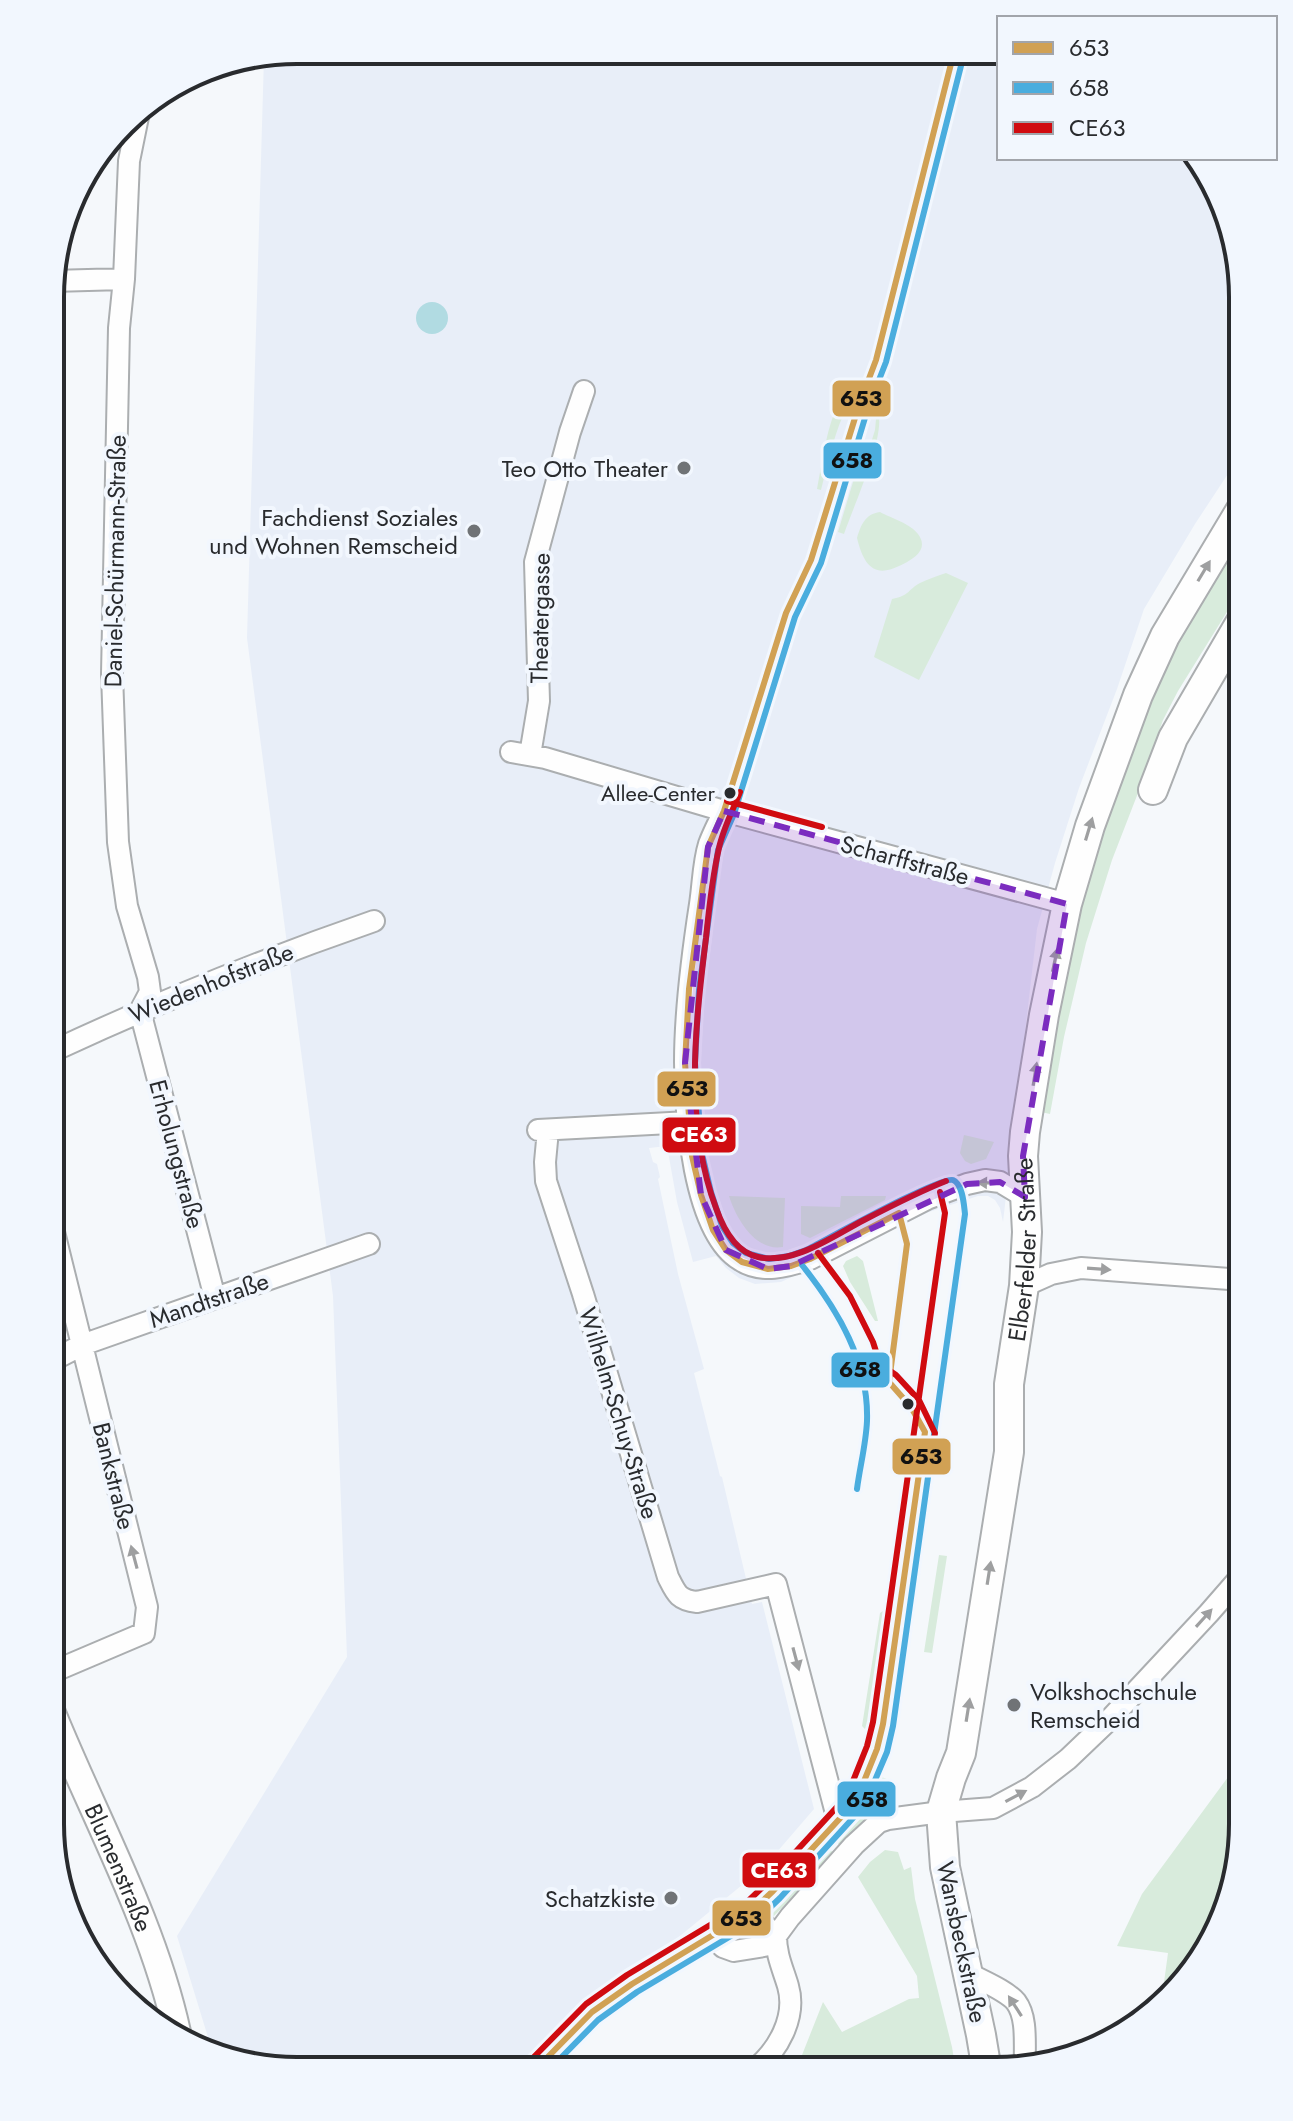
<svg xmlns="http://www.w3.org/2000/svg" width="1293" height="2121" font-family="Jost,sans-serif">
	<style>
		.built { fill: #e8eef8 }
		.green { fill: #d8ebdc }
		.water { fill: #b1dbe2 }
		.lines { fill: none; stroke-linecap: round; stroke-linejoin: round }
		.minor-casing { stroke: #abaeb0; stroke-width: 24 }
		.tertiary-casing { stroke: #abaeb0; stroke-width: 30 }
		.secondary-casing { stroke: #abaeb0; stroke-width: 32 }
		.minor { stroke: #fefefe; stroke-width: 20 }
		.tertiary { stroke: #fefefe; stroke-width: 26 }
		.secondary { stroke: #fefefe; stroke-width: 28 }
		.bus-1-casing { stroke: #f2f7fe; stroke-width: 12 }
		.bus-2-casing { stroke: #f2f7fe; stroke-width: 12 }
		.bus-3-casing { stroke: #f2f7fe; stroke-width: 12 }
		.bus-1 { stroke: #d1a154; stroke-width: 6 }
		.bus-2 { stroke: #4aadde; stroke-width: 6 }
		.bus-3 { stroke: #d00b10; stroke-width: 6 }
		.oneway { fill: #9e9fa0 }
		.marked { fill: #7b2cbf; fill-opacity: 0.2; stroke: #7b2cbf; stroke-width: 6; stroke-dasharray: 16 10; stroke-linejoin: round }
		.poi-dot { fill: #707376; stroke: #f2f7fe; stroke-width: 3 }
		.bus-dot { fill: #292b2e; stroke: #f2f7fe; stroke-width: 3 }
		.labels { text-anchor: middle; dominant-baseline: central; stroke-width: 8; stroke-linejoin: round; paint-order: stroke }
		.bus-label { font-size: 22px; fill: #292b2e; stroke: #f2f7fe; text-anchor: end }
		.poi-label { font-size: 24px; fill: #292b2e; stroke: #f2f7fe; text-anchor: end }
		.street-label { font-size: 24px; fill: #292b2e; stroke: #f2f7fe }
		.rim { fill: none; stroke: #292b2e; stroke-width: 4 }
		.line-badge { stroke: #f2f7fe; stroke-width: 3 }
		.badge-label { font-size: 22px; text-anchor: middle; font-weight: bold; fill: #fff }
		.pale-badge-label { font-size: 22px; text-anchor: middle; font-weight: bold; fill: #111 }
	</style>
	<rect width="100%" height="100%" fill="#f5f8fb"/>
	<path class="built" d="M297 50 999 52V158H1190L1224 203 1243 297V451L1195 524 1144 609 1117 689 1079 788 1055 863 1037 929 1003 1222 1000 1208 995 1200 988 1196H978L929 1212 781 1282 755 1284 739 1278 726 1268 716 1256 693 1262 677 1202 667 1146 649 1148 653 1162 657 1164 660 1177 658 1179 678 1274 704 1369 694 1373 720 1476 722 1477 752 1604 762 1602 814 1809 764 1867 524 2064 501 2070 265 2069 211 2047 177 1936 347 1657 333 1296 247 638 264 57Z"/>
	<path class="green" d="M859 397C870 399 877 406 879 418 882 443 853 508 844 534L838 532 859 462 863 460 862 465H864L875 430 876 419 866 406C860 403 854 402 848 408 837 420 826 472 821 490L817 489C821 471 828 414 841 403 846 398 852 398 859 397Z
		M880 512C891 518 911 524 918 534 930 550 912 560 899 566 873 579 863 563 857 538 861 525 865 514 880 512Z
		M1232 553 1243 559V586L1178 691 1163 720 1138 793 1112 860 1086 943 1064 1037 1050 1114 1041 1112 1067 955 1115 785 1159 681 1181 639Z
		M946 573 968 583 919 680 874 657 892 599C911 595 907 590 920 583 928 579 937 576 946 573Z
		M964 1135 994 1142 986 1159 971 1164 965 1161 960 1153Z
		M729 1196 785 1198 783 1247C755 1252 736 1218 729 1196Z
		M841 1196H886L885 1200 810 1238 801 1234V1206L840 1207Z
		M857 1256 863 1261 878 1321H875L850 1282 843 1266 846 1261Z
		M939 1555 947 1556 932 1653 924 1652Z
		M883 1611 886 1615 868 1727 865 1729 862 1726 880 1613Z
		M1242 1758V1841L1224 1918 1192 1974 1162 1997 1168 1953 1117 1946 1142 1894Z
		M881 1777C893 1780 898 1788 896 1800L874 1810 841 1846 834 1840 865 1806Z
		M828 1848 835 1854 771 1919 769 1914Z
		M885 1850 898 1852 904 1870 911 1867 915 1899 952 2047 956 2071 791 2070 802 2055 823 2002 842 2032 909 1999 919 1998 917 1976 858 1877 870 1862Z"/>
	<path class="water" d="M416 318a16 16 0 1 1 32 0a16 16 0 1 1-32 0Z"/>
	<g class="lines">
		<g class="minor-casing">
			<path id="minor" d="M140 107 129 161 124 279 119 328 112 674 118 842 127 906 148 977 150 992 140 1011 215 1298
				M52 281 124 279
				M511 752 545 758 724 811 1067 904
				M530 755 539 701 535 562 570 432 584 391
				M724 811C719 822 713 833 709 844 703 863 703 885 700 904 692 956 685 1009 685 1062 685 1113 693 1232 740 1260 761 1274 787 1267 810 1259L927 1199 967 1184 985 1180 1000 1182 1025 1197
				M51 1052C156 1003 264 959 374 921
				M538 1130 689 1122
				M548 1130 545 1162 546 1181 583 1294 668 1577C676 1593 678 1600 697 1602L776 1584 838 1821
				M1024 1286 1051 1274 1081 1268 1243 1280
				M51 1361 82 1345 369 1244
				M50 1673 144 1633 147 1607 51 1220
				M712 1936 723 1947 734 1951 764 1946 776 1936 790 1917 854 1845 879 1822 888 1819 941 1812 993 1808 1032 1787 1068 1759 1111 1718 1209 1613 1243 1574
				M966 1972C980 1980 1006 1990 1016 2002 1028 2018 1024 2046 1025 2065
				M535 2070 579 2024 607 2000 751 1912 776 1936
				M754 2070C778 2051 797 2017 788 1986 783 1969 776 1955 776 1936"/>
		</g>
		<g class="tertiary-casing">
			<g id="tertiary">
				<path id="s1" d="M50 1708C93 1815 152 1919 177 2032"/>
			</g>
		</g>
		<g class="secondary-casing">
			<g id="secondary">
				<path d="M1153 790 1173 738 1243 618"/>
				<path id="s2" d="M987 2071 981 2035 945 1867 941 1812 951 1778 961 1753 1009 1452V1384L1024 1286 1027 1232 1023 1156 1025 1132 1044 1015 1067 904 1090 826 1138 695 1165 636 1243 506"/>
			</g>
		</g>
		<use href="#minor" class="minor"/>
		<use href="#tertiary" class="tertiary"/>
		<use href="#secondary" class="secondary"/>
		<g class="bus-1-casing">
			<path id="bus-1" d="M899 1213 810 1259 791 1266 768 1269 742 1262 726 1250 713 1230 701 1195 692 1156 685 1063 689 989 708 847 724 811 786 613 811 560 859 405 876 360 954 52
				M535 2070 592 2012 632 1984 751 1912 773 1891 856 1801 877 1749 883 1724 925 1432 911 1407 889 1382 907 1244 899 1213"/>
		</g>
		<g class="bus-2-casing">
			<path id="bus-2" d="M802 1265C838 1310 869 1362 867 1421 866 1444 860 1466 857 1489
				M549 2070 598 2020 637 1992 756 1921 780 1898 864 1806 887 1752 893 1726 965 1214C964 1206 963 1184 953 1180 940 1176 826 1240 806 1250L789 1256 769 1259 746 1253 733 1243 722 1226 711 1192 702 1154 695 1063 699 990 718 850 734 814 795 617 821 563 868 408 886 362 964 54"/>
		</g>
		<g class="bus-3-casing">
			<path id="bus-3" d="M740 792C733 810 723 829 719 848 712 878 709 908 706 938 695 1027 684 1123 716 1208 723 1228 735 1252 758 1257 794 1265 833 1236 864 1220 891 1206 918 1192 946 1181
				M727 801 822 827
				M818 1253 850 1296 873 1342 880 1364 896 1375 919 1400 935 1433 929 1471
				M528 2063 586 2004 627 1975 745 1904 766 1884 847 1796 867 1746 873 1722 945 1213 940 1192"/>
		</g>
		<use href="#bus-1" class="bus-1"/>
		<use href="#bus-2" class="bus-2"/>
		<use href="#bus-3" class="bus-3"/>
	</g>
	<defs><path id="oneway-solid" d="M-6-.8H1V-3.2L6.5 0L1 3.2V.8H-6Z" transform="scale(2)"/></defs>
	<g class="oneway">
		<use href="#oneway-solid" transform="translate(1204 571) rotate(-59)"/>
		<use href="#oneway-solid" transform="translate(1089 829) rotate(-73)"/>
		<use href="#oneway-solid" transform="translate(1055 960) rotate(-78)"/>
		<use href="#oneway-solid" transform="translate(1035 1074) rotate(-81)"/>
		<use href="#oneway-solid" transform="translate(989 1183) rotate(-178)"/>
		<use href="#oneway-solid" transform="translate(1099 1269) rotate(4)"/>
		<use href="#oneway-solid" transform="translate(134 1557) rotate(-105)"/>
		<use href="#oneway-solid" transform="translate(989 1573) rotate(-81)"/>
		<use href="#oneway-solid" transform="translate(1204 1618) rotate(-48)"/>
		<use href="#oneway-solid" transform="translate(796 1659) rotate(75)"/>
		<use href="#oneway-solid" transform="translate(968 1710) rotate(-81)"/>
		<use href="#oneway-solid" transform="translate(1016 1796) rotate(-28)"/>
		<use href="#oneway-solid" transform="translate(1015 2006) rotate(-123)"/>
	</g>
	<path class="marked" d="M724 811 1067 904 1023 1156 1025 1197 1000 1182 967 1184 791 1266 768 1269 726 1250 701 1195 685 1063 708 847Z"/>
	<g class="poi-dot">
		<circle cx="684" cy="468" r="8"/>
		<circle cx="474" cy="531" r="8"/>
		<circle cx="1014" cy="1705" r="8"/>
		<circle cx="671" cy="1898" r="8"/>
	</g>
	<g class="bus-dot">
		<circle cx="730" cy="793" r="7"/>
		<circle cx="908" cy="1404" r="7"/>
	</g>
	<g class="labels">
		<g class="bus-label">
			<text x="715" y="793">Allee-Center</text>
		</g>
		<g class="poi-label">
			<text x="668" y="468">Teo Otto Theater</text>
			<text x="458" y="517">Fachdienst Soziales<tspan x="458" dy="28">und Wohnen Remscheid</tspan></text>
			<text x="1030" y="1691" text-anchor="start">Volkshochschule<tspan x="1030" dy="28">Remscheid</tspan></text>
			<text x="655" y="1898">Schatzkiste</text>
		</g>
		<g class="street-label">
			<text transform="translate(115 561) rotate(-89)">Daniel-Schürmann-Straße</text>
			<text transform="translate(540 618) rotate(-89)">Theatergasse</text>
			<text transform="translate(905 860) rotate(15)">Scharffstraße</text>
			<text transform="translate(211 983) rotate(-22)">Wiedenhofstraße</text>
			<text transform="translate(177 1154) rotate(75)">Erholungstraße</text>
			<text stroke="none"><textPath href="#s2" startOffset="834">Elberfelder Straße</textPath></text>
			<text transform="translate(209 1300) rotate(-19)">Mandtstraße</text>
			<text transform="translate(619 1413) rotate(73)">Wilhelm-Schuy-Straße</text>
			<text transform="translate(114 1476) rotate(76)">Bankstraße</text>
			<text stroke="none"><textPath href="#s1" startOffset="174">Blumenstraße</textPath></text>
			<text transform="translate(962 1942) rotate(78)">Wansbeckstraße</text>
		</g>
	</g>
	<path d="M0 0H1293V2121H0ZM297 64H996A233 233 0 0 1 1229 297V1824A233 233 0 0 1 996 2057H297A233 233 0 0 1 64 1824V297A233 233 0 0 1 297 64Z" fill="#f2f7fe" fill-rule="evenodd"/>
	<path class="rim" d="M297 64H996A233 233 0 0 1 1229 297V1824A233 233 0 0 1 996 2057H297A233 233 0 0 1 64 1824V297A233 233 0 0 1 297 64Z"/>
	<g class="line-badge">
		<rect x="831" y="379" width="61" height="39" rx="8" fill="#d1a154"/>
		<rect x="822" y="441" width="61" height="39" rx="8" fill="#4aadde"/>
		<rect x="656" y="1070" width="61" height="38" rx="8" fill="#d1a154"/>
		<rect x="661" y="1116" width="76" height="38" rx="8" fill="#d00b10"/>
		<rect x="830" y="1351" width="61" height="38" rx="8" fill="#4aadde"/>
		<rect x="891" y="1437" width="61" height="39" rx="8" fill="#d1a154"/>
		<rect x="836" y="1780" width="61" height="38" rx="8" fill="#4aadde"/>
		<rect x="741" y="1851" width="76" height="38" rx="8" fill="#d00b10"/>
		<rect x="711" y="1899" width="61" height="38" rx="8" fill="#d1a154"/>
	</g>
	<g class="badge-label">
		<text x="699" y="1142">CE63</text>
		<text x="779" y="1878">CE63</text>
	</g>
	<g class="pale-badge-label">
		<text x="861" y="406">653</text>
		<text x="852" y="468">658</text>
		<text x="687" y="1096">653</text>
		<text x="860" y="1377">658</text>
		<text x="921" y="1464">653</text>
		<text x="867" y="1807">658</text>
		<text x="741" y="1926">653</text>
	</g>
	<rect x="997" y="16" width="280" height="144" fill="#f2f7fe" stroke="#a2a5ab" stroke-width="2"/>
	<rect x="1013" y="42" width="40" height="12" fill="#d1a154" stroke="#a2a5ab" stroke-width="2"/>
	<text x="1069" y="56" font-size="24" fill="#292b2e">653</text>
	<rect x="1013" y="82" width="40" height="12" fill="#4aadde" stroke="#a2a5ab" stroke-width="2"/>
	<text x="1069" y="96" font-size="24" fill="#292b2e">658</text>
	<rect x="1013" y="122" width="40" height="12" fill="#d00b10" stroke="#a2a5ab" stroke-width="2"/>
	<text x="1069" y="136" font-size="24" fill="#292b2e">CE63</text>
</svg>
